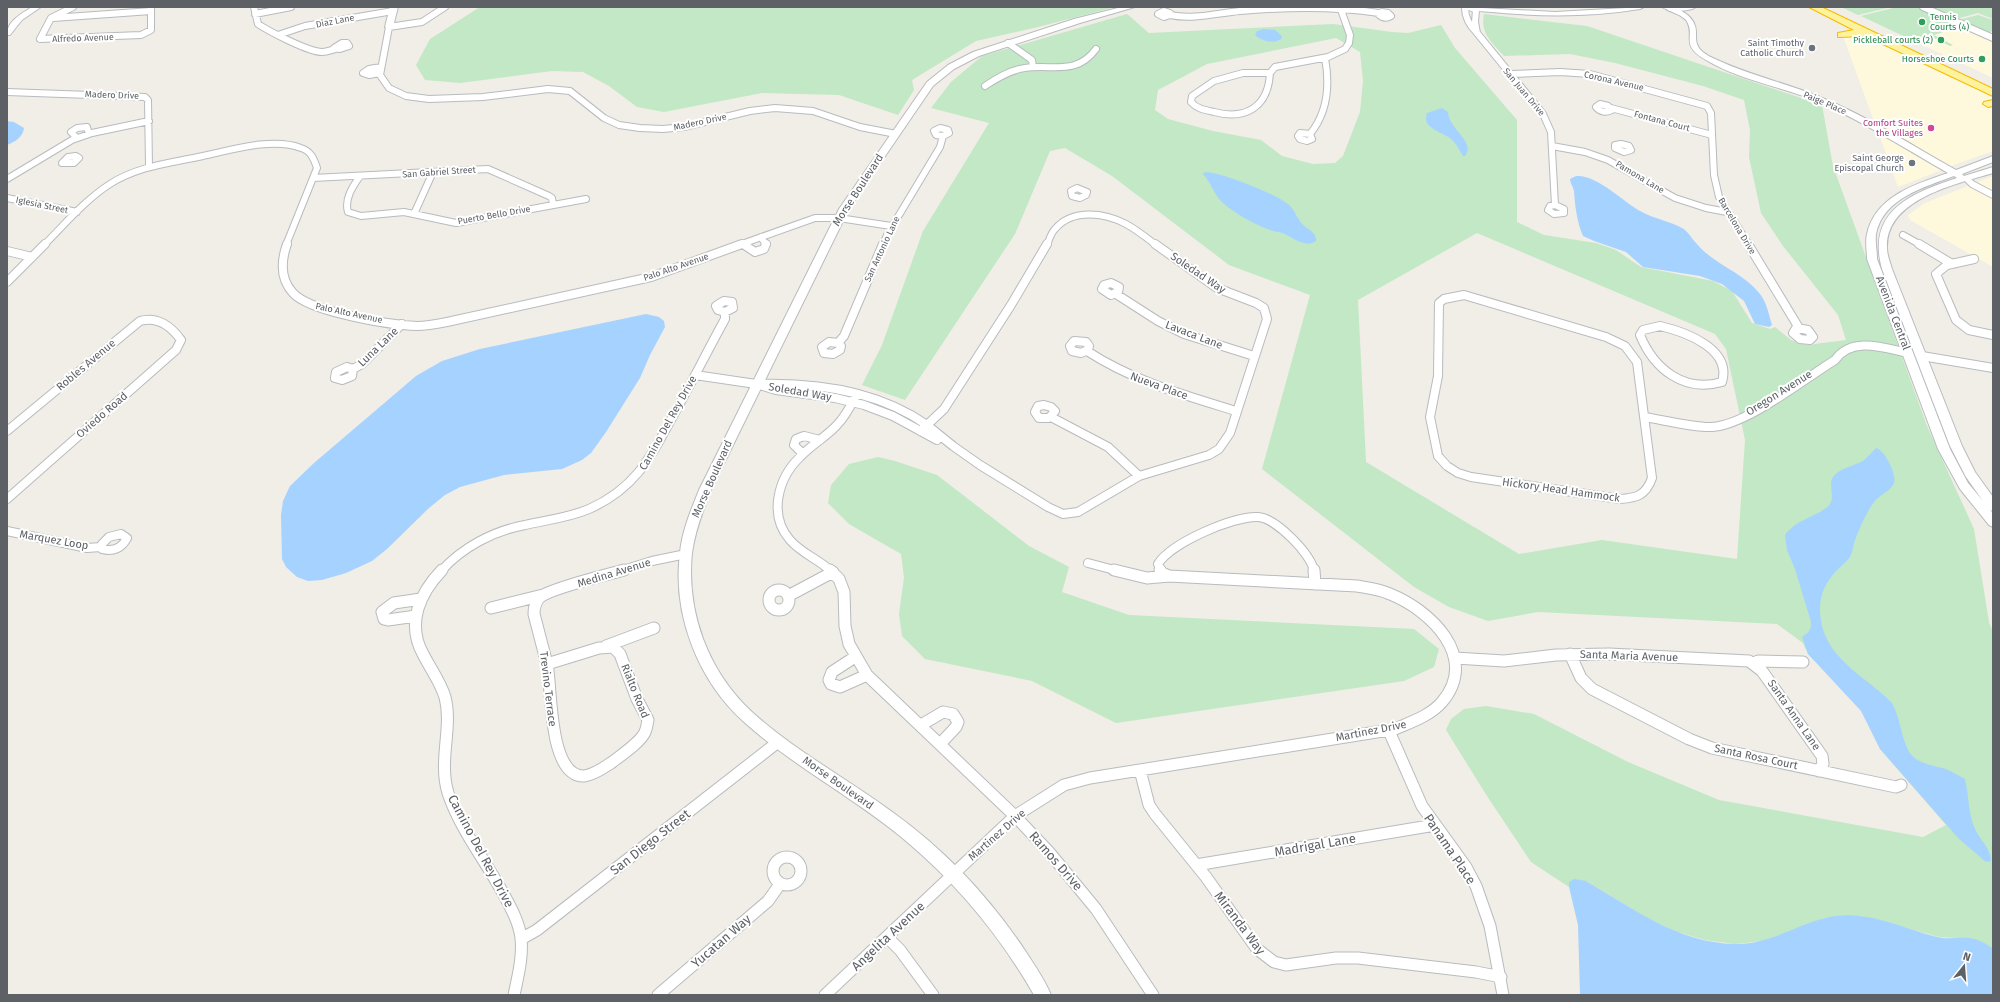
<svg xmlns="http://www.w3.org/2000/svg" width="2000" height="1002" font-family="'Fira Sans',sans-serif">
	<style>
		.commercial { fill: #fef9dc }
		.green { fill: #c2e8c5; fill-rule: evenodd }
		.water { fill: #a6d2ff }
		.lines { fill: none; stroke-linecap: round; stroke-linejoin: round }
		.minor-far2-casing { stroke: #b8bbbf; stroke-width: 8 }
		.minor-far1-casing { stroke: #b8bbbf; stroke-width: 10 }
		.minor-casing { stroke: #b8bbbf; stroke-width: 13 }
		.tertiary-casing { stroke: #b8bbbf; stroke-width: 2 }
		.secondary-casing { stroke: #b9bcc2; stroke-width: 2 }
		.trunk-casing { stroke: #f5bb00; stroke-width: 2 }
		.minor-far2 { stroke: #fff; stroke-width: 6 }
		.minor-far1 { stroke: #fff; stroke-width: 8 }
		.minor { stroke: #fff; stroke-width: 11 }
		.tertiary { fill: #fff; fill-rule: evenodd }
		.secondary { fill: #fff; fill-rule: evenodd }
		.trunk { fill: #fff29c; fill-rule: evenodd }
		.leisure-dot { fill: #2e9e5b; stroke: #fff; stroke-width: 1.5 }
		.worship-dot { fill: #6b7280; stroke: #fff; stroke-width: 1.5 }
		.hotel-dot { fill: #d1479c; stroke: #fff; stroke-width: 1.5 }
		.labels { text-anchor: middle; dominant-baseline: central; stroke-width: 4; stroke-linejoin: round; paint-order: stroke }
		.far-leisure-label { font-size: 9px; fill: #27864d; stroke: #fff; text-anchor: end }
		.far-street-label { font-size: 9px; fill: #5d6166; stroke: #fff }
		.far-worship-label { font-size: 9px; fill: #5b616d; stroke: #fff; text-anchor: end }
		.far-hotel-label { font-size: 9px; fill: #b23c85; stroke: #fff; text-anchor: end }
		.street-label { font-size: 11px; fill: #5d6166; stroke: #fff }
		.near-street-label { font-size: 13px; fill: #5d6166; stroke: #fff }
	</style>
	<rect width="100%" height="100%" fill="#f0eee6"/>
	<path class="commercial" d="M1968 24 1987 33 1993 31V78L1914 41Z
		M1860 34 1993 97 1992 99 1983 103 1993 105V151L1948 167 1876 127 1843 36Z
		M1878 131 1944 169 1898 187Z
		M1993 176V267L1910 220 1908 215 1925 203Z"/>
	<path class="green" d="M480 7H1115L1038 27 976 41 912 80 914 90 898 115 839 95 762 93 664 112 637 107 609 86 583 72 552 71 460 83 425 80 416 65 430 39Z
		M1841 7H1891L1858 15Z
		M1897 7H1927L1958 20 1978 15 1993 20V31L1987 33 1968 24 1934 35 1953 45 1950 46 1930 36 1914 41 1861 16Z
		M1929 7H1993V19L1978 13 1956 19Z
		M1127 14 1149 33 1333 24 1392 32 1408 33 1441 25 1455 48 1517 120V222L1544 235 1596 243 1616 250 1641 267 1713 281 1732 291 1752 323 1770 329 1775 327 1791 340 1807 345 1846 340 1838 315 1783 246 1761 213 1749 157 1750 130 1744 100 1703 86 1615 63 1570 54 1504 56C1492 42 1480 34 1484 14L1587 26 1822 105 1833 166 1927 426 1974 529 1989 622 1993 632V948L1974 939 1939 937 1866 917 1845 916 1825 918 1763 941 1735 944 1705 940 1677 932 1645 917 1586 881 1569 882V887L1531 862 1487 796 1446 730 1451 719 1464 709 1486 706 1534 714 1628 762 1719 800 1923 837 1946 825 1880 749 1862 711 1853 700 1808 654 1803 643 1777 624 1538 612 1488 621 1449 607 1414 587 1262 469 1310 295 1229 265 1112 176 1065 148 1050 151 1015 234 905 400 862 385 882 345 923 231 989 123 931 108 951 82 982 56ZM1336 38 1360 52 1363 81 1360 112 1343 156 1335 163 1313 164 1282 156 1261 140 1213 131 1168 119 1155 110 1158 90 1207 64ZM1477 233 1715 334 1726 349 1745 440 1737 559 1602 540 1519 554 1366 462 1358 300Z
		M878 457 895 461 937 475 1029 546 1069 567 1062 592 1129 615 1414 629 1439 649 1434 667 1404 681 1116 723 1032 681 925 659 902 636 899 614 904 578 901 554 849 524 828 503 831 485 849 464Z"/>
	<path class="water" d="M1264 29 1275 30 1281 35 1282 38C1275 45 1261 41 1255 35L1257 31Z
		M1442 108 1448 112C1449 130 1476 141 1465 156H1463C1459 149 1456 143 1450 138 1441 131 1421 128 1427 113Z
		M7 121 14 122 24 128C23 137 15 142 7 145Z
		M1205 172C1220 172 1277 194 1289 205 1295 210 1297 219 1303 225 1309 230 1317 233 1316 241 1305 248 1295 239 1285 234 1281 232 1275 232 1270 230 1254 224 1235 214 1222 202 1214 195 1211 182 1203 174Z
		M1576 176C1597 174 1624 203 1642 212 1655 219 1669 221 1682 228 1688 231 1691 238 1696 243 1714 265 1743 272 1760 294 1767 303 1769 315 1772 325L1769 327 1755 324 1744 301 1722 284 1700 276 1643 267 1626 252 1594 241 1583 236C1577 222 1575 206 1574 191 1573 186 1570 183 1570 179Z
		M646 314 659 317 664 321 665 327 650 355 640 378 606 432 591 453 582 460 562 469 504 475 460 487 445 495 429 508 387 549 372 561 346 573 322 580 308 581 297 577 286 567 282 559 281 515 283 501 290 486 314 463 416 376 442 361 480 349Z
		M1876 448C1885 450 1897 475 1894 483 1891 491 1879 495 1874 502 1866 513 1860 527 1855 540 1853 545 1853 552 1850 557 1846 562 1841 566 1837 570 1821 587 1817 603 1822 626 1831 662 1868 678 1892 703 1900 718 1901 735 1908 750 1915 764 1933 765 1946 769 1953 772 1959 776 1965 779 1969 795 1968 816 1976 831 1981 841 1991 849 1991 861L1986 862 1959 839 1880 749 1861 711 1808 654 1802 637C1809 632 1811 631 1811 622L1795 569 1787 550 1785 535C1796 520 1812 518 1826 508 1838 500 1827 486 1833 477 1839 468 1854 466 1863 461 1868 457 1872 452 1876 448Z
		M1574 879 1586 881C1632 908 1678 943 1735 944 1767 945 1794 926 1825 918 1864 908 1901 928 1937 937 1949 940 1962 936 1974 939 1980 940 1987 945 1993 948V995H1580L1578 925 1569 887V882Z"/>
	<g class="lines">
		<g class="minor-far2-casing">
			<path id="minor-far2" d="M73 7 51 18 40 39 141 35 151 30V7
				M254 7 258 24C270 32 309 52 322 52 327 52 331 50 335 49
				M445 7 422 22 389 27 380 75 389 88 406 96 429 99 483 97 548 89 570 91 604 118 619 125 640 128 663 129 684 127 750 111 775 108 813 111 860 127 896 134
				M1470 7 1476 10 1475 22 1477 33C1470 26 1465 18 1465 8Z
				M1923 7 1993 38
				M1164 11 1170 13V15L1164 17 1158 14Z
				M1382 12 1388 13 1391 16C1386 19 1382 18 1378 14Z
				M255 14 291 7
				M1170 15C1194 20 1217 13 1240 11 1287 7 1333 6 1379 13
				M53 18 151 11
				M1477 33 1543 114 1551 132 1555 205
				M278 35 305 26 393 11
				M342 43H347L349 46 340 49 334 48Z
				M1008 43 1032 60 1033 67
				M380 73 369 75 363 73 369 69 381 67
				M1243 73H1270C1268 108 1245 120 1214 112 1205 110 1197 109 1191 102L1192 96 1214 81Z
				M1270 73 1275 67 1328 57 1345 49 1349 43 1350 35 1340 7
				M1511 74 1560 72 1590 74 1707 106 1711 113 1714 175 1719 197 1749 245
				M985 86C997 78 1010 70 1025 68 1053 64 1076 76 1096 49
				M7 92 145 97 148 100 149 167
				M1600 104 1608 106 1612 110C1606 113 1600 112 1596 107Z
				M1611 108 1712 135
				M940 128 948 130 949 133 943 136 936 135 934 131Z
				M1300 133 1310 134 1312 139 1307 141 1300 139 1298 136Z
				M1310 134C1328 112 1330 85 1325 58
				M77 138 71 132 77 128 87 127 89 134
				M1621 144 1629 146 1631 150 1624 152 1615 148V145Z
				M1552 146 1585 152 1608 160 1675 198 1706 208 1727 212
				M76 156 79 158 74 163H62L68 157Z
				M360 176C353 186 344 199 348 212L361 216 404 212 456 223 586 199
				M313 178 488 169 549 196 552 198 553 205
				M7 179 72 140 92 133 149 121
				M1967 179 1972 184 1993 195
				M1077 188 1087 192 1086 195 1080 198 1072 196 1071 191Z
				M7 198 77 212
				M1555 205 1564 209V213L1554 214 1548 210 1550 206Z
				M414 214 433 172
				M1903 235 1921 245
				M761 237 766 245
				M742 244 744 245
				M44 245C65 224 85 200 110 184 138 166 171 163 203 156 231 150 273 137 301 148 311 151 314 159 317 168L286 245
				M739 245 815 218H839L891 226
				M883 245 887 235 940 147 943 136
				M1047 245C1049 240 1051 233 1055 229 1073 208 1105 213 1126 224 1137 230 1147 238 1156 245"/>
		</g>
		<g class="minor-far1-casing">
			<path id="minor-far1" d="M287 244C281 261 280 279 293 293 310 312 391 325 417 326 427 326 437 324 447 322L651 277 742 244
				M743 244 755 252 764 249 766 244
				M1748 244 1799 328
				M1919 244 1952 264
				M7 251 32 257
				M1974 259 1947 265 1936 274 1956 320 1969 330 1993 335
				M7 282 45 244
				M1111 283 1119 287 1118 292 1111 295 1102 289 1104 285Z
				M1116 294 1158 321 1184 334 1254 356
				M1464 295 1606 337 1625 346 1637 362 1652 478C1646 495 1637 498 1620 499L1471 477 1458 473 1447 466 1438 456 1430 417 1438 376 1439 303 1444 299Z
				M724 301 732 302 733 308 725 312 718 310 716 306Z
				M1660 326C1686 332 1732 349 1722 382 1684 393 1654 369 1640 335L1643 330Z
				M1796 328 1808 330 1813 337 1810 340 1800 339 1793 333Z
				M1074 341 1086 342 1089 346 1088 350 1081 353 1072 351 1070 346Z
				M829 342 838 343 841 346 840 350 833 354 824 353 822 347Z
				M838 343 844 336 883 244
				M1087 351C1133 381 1184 395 1236 411
				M1922 356 1993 368
				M347 367 353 369 352 376 342 380 335 378 336 372Z
				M353 369 362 364 402 324
				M695 375 756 384 776 390 835 398 864 405 893 416 937 440
				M756 384C815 382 877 390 927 425
				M1044 405 1051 407 1055 411 1049 418H1039L1035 412 1038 406Z
				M1051 417 1108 447 1139 476
				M1645 417C1663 420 1695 428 1712 427 1747 425 1804 379 1835 360 1852 336 1884 348 1908 353
				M927 425 953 446 980 465 1048 507 1063 514 1078 512 1139 476 1209 455 1219 449 1230 433 1267 319 1264 308 1256 303 1217 288 1155 244
				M927 425 944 409 1011 305 1047 244
				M7 431 140 321C157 316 171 326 181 340L176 350 7 499
				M920 431 927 425
				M803 454 794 445 796 439 804 436 820 440
				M7 531 87 548 101 547
				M121 534 127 538C122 548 113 552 102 549V544L109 537Z
				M1088 563 1118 571
				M441 571C463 547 493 531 525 525 546 520 568 518 589 509 639 487 653 452 678 407 694 378 709 348 725 319V312
				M620 571 652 561 686 554
				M831 571C818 559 801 553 790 540 768 515 778 478 800 457 811 445 826 437 837 425 846 416 851 405 857 394
				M1161 571 1158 564C1171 543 1233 516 1258 517 1276 518 1311 554 1314 571"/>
		</g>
		<g class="minor-casing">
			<path id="minor" d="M442 570C420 593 406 623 423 654 430 668 440 681 445 697 453 728 438 760 448 793 460 829 485 860 503 893 511 908 519 922 521 938 523 957 518 976 514 995
				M830 570 839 579 844 592 845 626 849 644 867 675 1015 816 1049 852 1096 909 1153 995
				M1160 570 1162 573 1169 576
				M1314 570 1315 584
				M769 600a10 10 0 1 1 20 0a10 10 0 1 1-20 0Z
				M788 596 833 572
				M491 608 543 595
				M416 616 388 620 384 619 382 612 394 603 421 599
				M606 646 654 628
				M613 647 620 654 637 699 648 720C647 724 647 728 645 732 641 742 620 756 611 763 603 768 594 775 584 776 548 777 552 687 547 664L599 648Z
				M1570 654 1581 678 1592 689 1689 739 1712 748 1896 787 1901 785
				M855 657 832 672 829 680 831 684 840 687 867 675
				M1455 658 1504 661 1556 655 1609 654 1749 661 1762 671 1822 756 1823 764 1819 771
				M1754 663 1758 661 1803 662
				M547 664 534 614C534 607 535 602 540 597 552 588 606 575 624 570
				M921 725 943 712 953 714 958 722 956 727 940 744
				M1389 731 1422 806 1466 867 1476 886 1490 926 1503 995
				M1140 770 1149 805 1155 814 1206 877 1257 949 1274 962 1286 965 1336 958H1358L1476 972 1501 977
				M773 871a14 14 0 1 1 28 0a14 14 0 1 1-28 0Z
				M1196 865 1435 825
				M887 937 900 950 933 995
				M521 939 537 930 778 742
				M658 995 768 901 780 884
				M825 995 1015 816 1064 785 1090 778 1395 729C1411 722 1430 716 1442 702 1480 657 1430 610 1390 594 1379 589 1368 588 1357 586L1169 576 1147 578 1114 570"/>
		</g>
		<g class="tertiary-casing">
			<path id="tertiary" d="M32 7H41L22 20 10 35H7C7 21 21 14 32 7Z
				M390 7H398L393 27 389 29 385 27Z
				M1122 7H1135L1080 23 979 56 954 69 933 86 849 209 711 490C703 510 695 531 692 553 686 612 708 671 752 712 795 751 848 779 895 814 946 851 991 899 1026 952 1035 966 1045 980 1051 995H1034C1001 937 957 884 906 841 855 798 794 767 744 722 698 681 672 614 680 553 682 531 691 510 699 490L839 209 927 82 948 65 973 52 1074 19Z
				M1465 7 1555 12 1644 7 1640 9C1591 17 1542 17 1492 12 1484 11 1471 12 1465 7Z
				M1667 7C1678 7 1692 15 1695 26 1697 31 1695 38 1697 44 1699 51 1708 56 1715 59 1749 75 1786 83 1820 97 1867 116 1911 145 1956 170L1993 156V162L1962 174 1964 176 1993 167V173C1957 184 1885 199 1887 248 1887 255 1890 262 1892 269L1962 446 1975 472 1993 497V511L1990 510 1993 513V527L1989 525 1960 489 1938 449 1867 259C1867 251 1865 242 1867 234 1875 196 1916 184 1948 173 1904 148 1861 120 1814 100 1779 86 1739 80 1706 60 1678 44 1697 36 1686 20 1682 16 1673 12 1667 10ZM1954 176 1957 178C1911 193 1866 211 1882 269L1950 446 1966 477 1983 501 1968 483 1950 449 1877 259C1877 251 1875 242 1876 234 1883 198 1925 187 1954 176Z"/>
		</g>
		<g class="secondary-casing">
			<path id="secondary" d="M1662 7H1696C1689 12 1669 12 1662 7Z"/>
		</g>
		<g class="trunk-casing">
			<path id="trunk" d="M1809 7H1821L1993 89V96L1866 36 1838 37V33L1854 30Z
				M1993 100V106L1988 107 1983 104 1984 102Z"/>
		</g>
		<use href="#minor-far2" class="minor-far2"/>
		<use href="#minor-far1" class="minor-far1"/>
		<use href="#minor" class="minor"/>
		<use href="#tertiary" class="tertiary"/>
		<use href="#secondary" class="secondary"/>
		<use href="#trunk" class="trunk"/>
	</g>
	<g class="leisure-dot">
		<circle cx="1922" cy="22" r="4"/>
		<circle cx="1941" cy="40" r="4"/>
		<circle cx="1982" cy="59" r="4"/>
	</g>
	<g class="worship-dot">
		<circle cx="1812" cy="48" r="4"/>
		<circle cx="1912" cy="163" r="4"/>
	</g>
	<circle class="hotel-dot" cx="1931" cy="128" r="4"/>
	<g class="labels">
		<g class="far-leisure-label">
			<text x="1930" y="17" text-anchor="start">Tennis<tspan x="1930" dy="10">Courts (4)</tspan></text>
			<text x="1933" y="40">Pickleball courts (2)</text>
			<text x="1974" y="59">Horseshoe Courts</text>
		</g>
		<g class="far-street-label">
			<text transform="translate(335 21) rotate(-11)">Diaz Lane</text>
			<text transform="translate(83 38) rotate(-2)">Alfredo Avenue</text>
			<text transform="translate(1614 81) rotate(13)">Corona Avenue</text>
			<text transform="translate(1524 92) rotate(50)">San Juan Drive</text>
			<text transform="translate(112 95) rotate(2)">Madero Drive</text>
			<text transform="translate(1825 103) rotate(23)">Paige Place</text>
			<text transform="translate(1662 121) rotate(15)">Fontana Court</text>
			<text transform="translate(700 122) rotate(-12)">Madero Drive</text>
			<text transform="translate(439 172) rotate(-4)">San Gabriel Street</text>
			<text transform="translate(1640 177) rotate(31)">Pamona Lane</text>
			<text transform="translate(42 205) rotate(12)">Iglesia Street</text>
			<text transform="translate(494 215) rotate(-10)">Puerto Bello Drive</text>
			<text transform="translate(1737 226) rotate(59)">Barcelona Drive</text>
			<text transform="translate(882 249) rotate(-65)">San Antonio Lane</text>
			<text transform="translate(676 267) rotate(-19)">Palo Alto Avenue</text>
			<text transform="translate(349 313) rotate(12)">Palo Alto Avenue</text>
		</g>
		<g class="far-worship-label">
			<text x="1804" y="43">Saint Timothy<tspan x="1804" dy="10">Catholic Church</tspan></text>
			<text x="1904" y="158">Saint George<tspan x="1904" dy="10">Episcopal Church</tspan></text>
		</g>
		<g class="far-hotel-label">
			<text x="1923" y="123">Comfort Suites<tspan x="1923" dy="10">the Villages</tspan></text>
		</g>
		<g class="street-label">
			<text transform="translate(858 190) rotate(-57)">Morse Boulevard</text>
			<text transform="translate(1198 273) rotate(34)">Soledad Way</text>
			<text transform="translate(1893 313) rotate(69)">Avenida Central</text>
			<text transform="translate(1194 335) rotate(21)">Lavaca Lane</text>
			<text transform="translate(378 347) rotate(-44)">Luna Lane</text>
			<text transform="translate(86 365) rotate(-40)">Robles Avenue</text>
			<text transform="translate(1159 386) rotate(20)">Nueva Place</text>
			<text transform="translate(800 392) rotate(10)">Soledad Way</text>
			<text transform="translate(1779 393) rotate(-32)">Oregon Avenue</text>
			<text transform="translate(102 415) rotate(-41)">Oviedo Road</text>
			<text transform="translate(668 423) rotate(-61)">Camino Del Rey Drive</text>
			<text transform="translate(712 479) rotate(-66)">Morse Boulevard</text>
			<text transform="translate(1561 490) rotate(8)">Hickory Head Hammock</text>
			<text transform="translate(54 540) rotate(10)">Marquez Loop</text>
			<text transform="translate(614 573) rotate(-17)">Medina Avenue</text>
			<text transform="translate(1629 656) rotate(2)">Santa Maria Avenue</text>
			<text transform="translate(548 689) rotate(83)">Trevino Terrace</text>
			<text transform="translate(635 691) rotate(68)">Rialto Road</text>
			<text transform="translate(1794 715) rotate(55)">Santa Anna Lane</text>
			<text transform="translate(1371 731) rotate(-11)">Martinez Drive</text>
			<text transform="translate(1756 757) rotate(12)">Santa Rosa Court</text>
			<text transform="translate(838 783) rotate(35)">Morse Boulevard</text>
			<text transform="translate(997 835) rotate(-41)">Martinez Drive</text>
		</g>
		<g class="near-street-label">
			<text transform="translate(650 842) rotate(-38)">San Diego Street</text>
			<text transform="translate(1315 845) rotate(-10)">Madrigal Lane</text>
			<text transform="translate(1450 849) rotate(56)">Panama Place</text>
			<text transform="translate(481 851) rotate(62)">Camino Del Rey Drive</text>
			<text transform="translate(1056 861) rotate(49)">Ramos Drive</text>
			<text transform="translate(1240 923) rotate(53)">Miranda Way</text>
			<text transform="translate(888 936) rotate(-43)">Angelita Avenue</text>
			<text transform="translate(721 941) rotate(-41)">Yucatan Way</text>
		</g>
	</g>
	<rect width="2000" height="1002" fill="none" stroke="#5d6166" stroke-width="16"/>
	<g transform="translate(1964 966) rotate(17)" stroke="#ffffff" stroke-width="3" paint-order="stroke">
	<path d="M0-3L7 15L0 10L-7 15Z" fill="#5d6166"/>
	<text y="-6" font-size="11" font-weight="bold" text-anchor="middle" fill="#5d6166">N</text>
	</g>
</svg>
